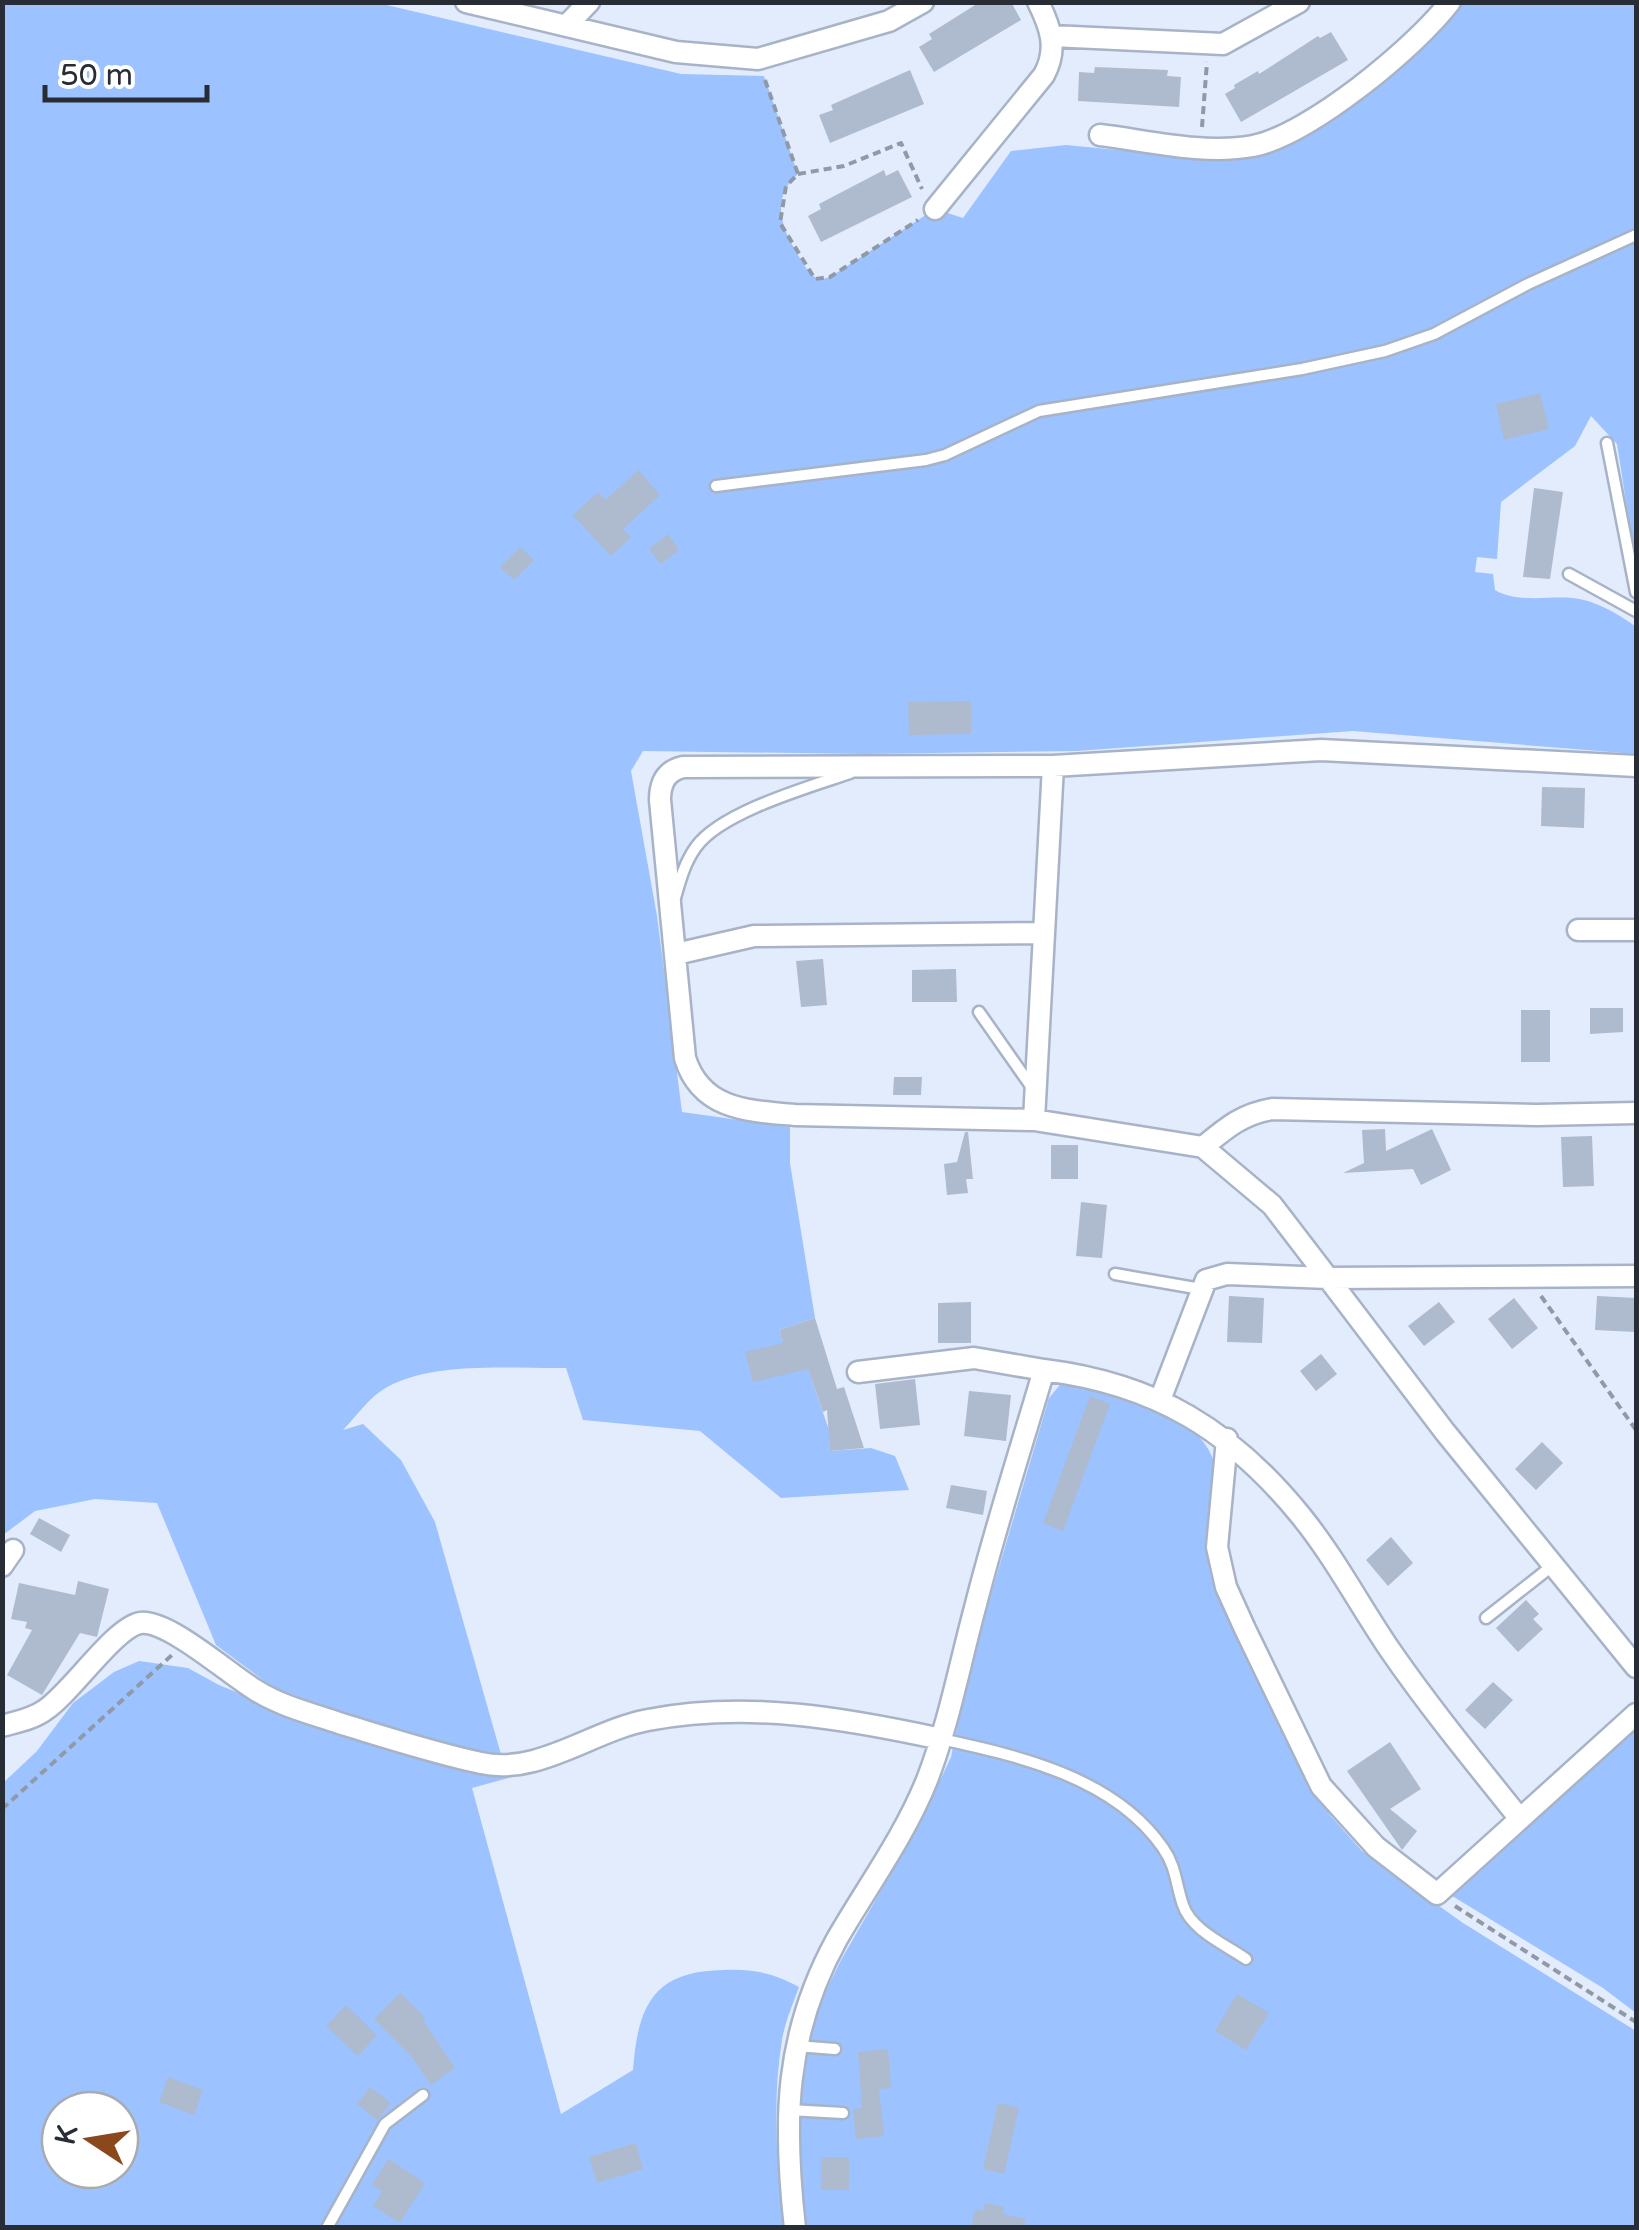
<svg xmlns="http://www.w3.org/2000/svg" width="1639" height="2230" font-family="'Varela Round',sans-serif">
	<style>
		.green { fill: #9cc2ff; fill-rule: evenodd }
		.building { fill: #aebacd }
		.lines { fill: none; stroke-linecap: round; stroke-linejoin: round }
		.service-casing { stroke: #a7b3c6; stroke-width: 15 }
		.minor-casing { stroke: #a7b3c6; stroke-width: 25 }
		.path { stroke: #9199a6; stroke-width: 4; stroke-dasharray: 8 5; stroke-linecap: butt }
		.service { stroke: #fff; stroke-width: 10 }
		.minor { stroke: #fff; stroke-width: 20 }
	</style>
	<rect width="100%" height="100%" fill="#e2ecfd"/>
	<path class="green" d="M3 3H378L681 74 764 76 798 174C773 195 779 223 794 248 801 260 807 273 819 280L830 277 935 209 963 218 1011 151 1066 145 1232 161 1265 153 1351 104 1457 3H1636V565L1617 444 1591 416 1575 446 1501 502 1497 559 1477 557 1475 572 1493 574 1495 590C1516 603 1547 596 1572 598 1595 600 1619 614 1636 627V754L1353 731 1077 751 864 754 643 751 631 771 657 916 682 1112 790 1127V1163L815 1318 779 1330 786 1352 801 1348 829 1430 830 1451 871 1448 895 1456 909 1490 781 1498 700 1431 583 1420 566 1368C511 1369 427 1360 381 1391 367 1400 355 1418 343 1430L363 1424 401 1460 435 1522 502 1758 334 1711 271 1686 216 1645 157 1503 95 1499 35 1511 3 1535Z
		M1063 1381C1114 1394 1221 1414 1216 1482 1214 1517 1205 1548 1214 1582L1299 1765 1330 1815 1362 1851 1463 1923 1636 2031V2227L802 2228 797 2122 802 2065 814 2015 841 1960 921 1821 951 1757 969 1669 1049 1398Z
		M139 1661 188 1668 219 1685 302 1719 458 1768 512 1777 472 1788 561 2114 633 2070C638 2004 654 1971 724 1970 753 1969 774 1973 799 1987 793 2004 785 2022 782 2040 772 2102 777 2165 783 2227L3 2228V1783L37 1751 73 1703 114 1672ZM60 2110H120V2170H60Z
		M1636 1727V2013L1603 1988 1449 1894Z"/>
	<path class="building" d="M980 2H1011L1021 20 934 72 919 47 932 39 929 34Z
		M1331 32 1348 60 1241 122 1225 94 1235 88 1234 85 1258 71 1259 74 1318 36 1320 38Z
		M1095 67 1168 70 1167 76 1181 77 1179 107 1078 101 1079 72 1094 73Z
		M910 70 924 104 830 143 819 115 833 110 831 105Z
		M884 170 886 176 898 170 912 197 821 242 808 216 821 209 819 204Z
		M1540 393 1549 429 1504 440 1496 404Z
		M638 470 660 495 623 529 631 537 611 556 573 515 598 492 606 500Z
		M1534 488 1563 492 1550 579 1523 577Z
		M668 534 679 550 661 564 649 549Z
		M520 547 534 560 514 580 500 567Z
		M971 701V734L909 735 908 702Z
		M1542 787 1585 788 1584 828 1541 826Z
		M823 959 827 1005 801 1007 796 961Z
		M956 969 957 1002H912V970Z
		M1590 1008H1623V1032L1590 1034Z
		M1521 1010H1550V1062H1521Z
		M894 1077H922L921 1095H893Z
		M1385 1129 1386 1151 1432 1129 1451 1170 1421 1185 1413 1169 1343 1173 1364 1163 1362 1130Z
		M965 1132H968L973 1179H966L968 1193 947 1195 944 1164 957 1162Z
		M1592 1136 1594 1186 1563 1187 1561 1137Z
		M1051 1145H1078V1179H1051Z
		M1081 1202 1107 1205 1102 1258 1076 1256Z
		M1229 1296 1264 1298 1262 1343 1227 1342Z
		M1597 1296 1636 1298V1332L1595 1330Z
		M1514 1298 1538 1328 1512 1349 1488 1319Z
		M971 1302V1343H938V1303Z
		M1439 1302 1455 1322 1424 1346 1408 1326Z
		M815 1318 837 1389 844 1387 864 1448 830 1451 827 1410 823 1412 808 1369 753 1382 745 1352 783 1343 779 1330Z
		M1321 1354 1337 1374 1316 1391 1300 1371Z
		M915 1379 920 1425 880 1429 875 1384Z
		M969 1391 1011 1395 1006 1441 964 1436Z
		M1090 1396 1110 1404 1063 1531 1043 1523Z
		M1542 1442 1563 1463 1536 1490 1515 1469Z
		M951 1485 987 1491 983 1515 946 1508Z
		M39 1518 70 1535 61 1552 30 1534Z
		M1391 1537 1413 1563 1388 1586 1366 1560Z
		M78 1581 109 1589 97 1637 80 1633 42 1695 7 1675 32 1630 25 1628 27 1622 11 1619 19 1583 75 1595Z
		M1526 1600 1539 1614 1533 1619 1543 1629 1518 1652 1496 1628Z
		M1493 1682 1513 1700 1485 1729 1465 1710Z
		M1390 1742 1421 1789 1390 1809 1417 1831 1402 1850 1347 1771Z
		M400 1993 425 2017 423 2020 455 2068 431 2085 411 2056 374 2019Z
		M1237 1994 1269 2013 1246 2050 1215 2031Z
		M346 2005 377 2035 358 2056 326 2026Z
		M888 2049 891 2088 879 2089 884 2136 856 2139 853 2109 862 2108 858 2052Z
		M168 2077 203 2090 194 2115 159 2102Z
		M370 2087 391 2103 377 2120 357 2104Z
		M998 2103 1019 2108 1004 2174 983 2169Z
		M636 2143 643 2169 597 2183 589 2157Z
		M821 2157H849V2190H821Z
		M388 2159 425 2183 400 2223 373 2206 382 2191 372 2185Z
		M985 2203 1004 2207 1003 2214 1025 2219V2228H971L975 2209 984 2211Z"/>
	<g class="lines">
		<g class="service-casing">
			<path id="service" d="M1607 443 1636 592
				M716 486 926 460 945 455 1039 411 1302 369 1385 351 1434 334 1528 284 1636 235
				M1569 574 1636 611
				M675 898C680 880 685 862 696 847 721 812 809 787 850 773
				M979 1012 1033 1089
				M1115 1274 1201 1289
				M1486 1618 1552 1566
				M941 1739C1020 1756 1115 1778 1163 1848 1176 1866 1176 1885 1183 1905 1191 1930 1226 1945 1246 1959
				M796 2046 835 2049
				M789 2110 843 2113
				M327 2228 385 2124 423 2095"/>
		</g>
		<g class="minor-casing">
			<path id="minor" d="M466 2 676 52 758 59 889 21 923 2
				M566 26 589 2
				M1052 36 1223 44 1299 2
				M1100 135C1149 141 1204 155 1253 146 1309 135 1415 48 1450 2
				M935 209 1044 75C1058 49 1051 28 1038 2
				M1578 930H1636
				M676 954 754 936 1044 933
				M1034 1120 1053 766
				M1203 1147 1034 1120 795 1115C748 1111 701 1110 685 1058L660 800C660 783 666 771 683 767L1053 766 1321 750 1636 766
				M1328 1278 1445 1432 1636 1667
				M1328 1278 1636 1276
				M858 1372 974 1358 1044 1370
				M1160 1400 1206 1280 1227 1274 1328 1278 1272 1205 1203 1147C1226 1128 1242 1114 1272 1109L1537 1115 1636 1113
				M1227 1439 1217 1547 1226 1587 1245 1629 1321 1786 1376 1847 1437 1894 1636 1714
				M2 1566 13 1550
				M2 1726C16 1722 33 1719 45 1710 71 1693 114 1628 140 1623 168 1619 231 1676 257 1691 283 1707 313 1714 342 1724 388 1738 434 1753 481 1763 538 1776 593 1730 648 1720 747 1701 844 1718 941 1739
				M795 2228C783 2122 784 2035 837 1939 867 1887 904 1837 927 1780 949 1723 960 1663 976 1604 996 1525 1021 1448 1044 1370 1156 1384 1231 1430 1301 1516 1335 1558 1360 1606 1390 1650 1430 1708 1476 1764 1520 1819"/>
		</g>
		<path class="path" d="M765 80 798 174 786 186 780 223 815 279 830 277 918 220
			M1202 127 1207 62
			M798 174 844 166 901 143 922 189
			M1541 1296 1636 1430
			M2 1809 172 1655
			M1455 1906 1636 2022"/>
		<use href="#service" class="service"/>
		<use href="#minor" class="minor"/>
	</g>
	<rect width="1639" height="2230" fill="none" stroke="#282d35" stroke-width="10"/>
	<g transform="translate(90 2140) rotate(282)"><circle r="48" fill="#ffffff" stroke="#a9abae" stroke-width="2.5"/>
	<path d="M0-8L18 38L0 25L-18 38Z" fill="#8c481d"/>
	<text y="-15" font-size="28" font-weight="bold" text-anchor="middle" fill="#282d35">K</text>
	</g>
	<path d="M45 85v15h162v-15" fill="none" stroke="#282d35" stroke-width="5"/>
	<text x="60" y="85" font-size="30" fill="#282d35" stroke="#ffffff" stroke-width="8" paint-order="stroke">50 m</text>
</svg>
